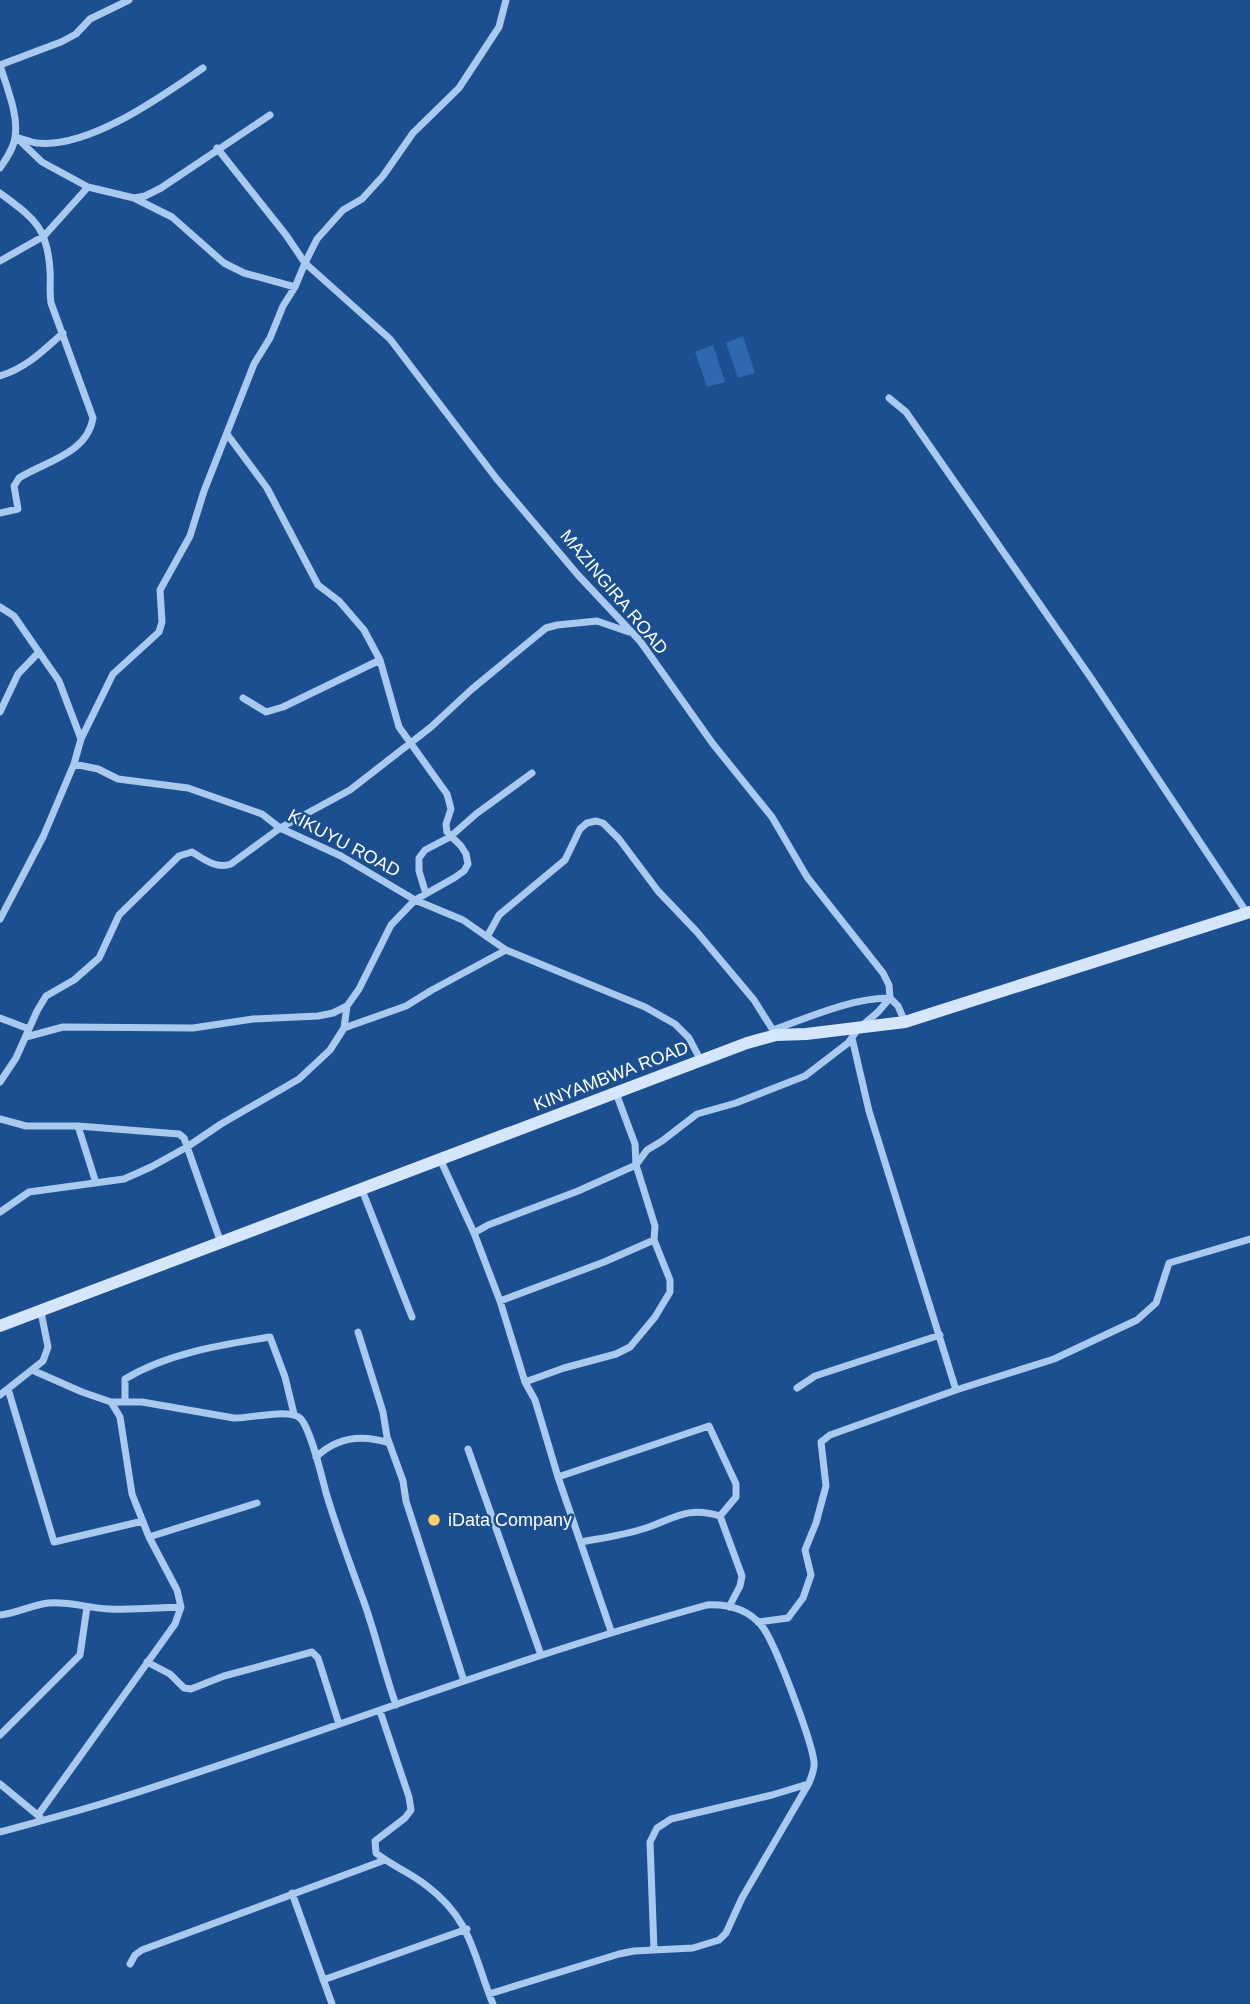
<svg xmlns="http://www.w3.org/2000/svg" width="1250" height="2004" font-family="Helvetica,sans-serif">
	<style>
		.park { fill: #2e69ad }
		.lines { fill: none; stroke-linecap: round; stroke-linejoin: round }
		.street { stroke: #a9c9ee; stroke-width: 7 }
		.secondary { stroke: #d6e6fa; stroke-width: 12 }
		.poi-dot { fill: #ffd166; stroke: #1b4f8f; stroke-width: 2.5 }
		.labels { text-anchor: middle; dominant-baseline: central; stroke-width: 5; stroke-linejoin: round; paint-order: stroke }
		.street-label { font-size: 18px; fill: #fff; stroke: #1b4f8f }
		.poi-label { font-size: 18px; fill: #fff; stroke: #1b4f8f; text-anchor: start }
	</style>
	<rect width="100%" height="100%" fill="#1b4f8f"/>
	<path class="park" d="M743 336 755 373 738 378 726 343Z
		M713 345 725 382 707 387 695 352Z"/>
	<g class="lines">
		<path class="street" d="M16 137 42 162 88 187 134 198 145 196 161 188 270 115
			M16 137C23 139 30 142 37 143 89 149 162 96 203 68
			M0 168C6 159 14 148 15 137 19 115 6 86 0 65L61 42 76 34 90 19 129 0
			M0 193C33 218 47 225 50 270 51 282 49 291 51 303L93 418C87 454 46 461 19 478L14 486 18 509 0 513
			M134 198 172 217 224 263 244 273 295 287
			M0 261 44 236 88 187
			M0 376C26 368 43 351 63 333
			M889 398 906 412 1091 678 1247 913
			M0 607 14 616 59 681 81 739 74 764 98 769 118 779 188 788 262 814 280 828 341 856 415 900 463 920 506 950 645 1007 675 1024 689 1038 701 1061
			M243 698 266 712 283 707 380 660
			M0 712 18 674 39 652
			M81 739 113 674 159 632 162 622 160 590 190 536 204 491 254 364 270 338 283 306 295 287 305 263 286 235 217 148
			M426 894 419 871V858L425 850 450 837 476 814 532 773
			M0 919 43 837 74 764
			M487 937 499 915 565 860 580 829 587 823 596 821 603 823 619 839 658 891 697 932 754 1000 776 1035
			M0 1018 29 1029
			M344 1028 406 1006 432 990 506 950
			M773 1030C810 1017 851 998 890 998L898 1006 905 1022
			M26 1037 63 1027 193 1028 253 1019 318 1016 333 1013 347 1006 359 989 391 925 415 900 454 878 464 871 468 864 466 854 461 846 447 832 446 824 451 809 447 794 399 727 380 660 364 630 339 601 318 585 267 488 227 434
			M852 1038 869 1111 956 1390
			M0 1082 16 1058 37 1011 46 996 74 980 99 958 119 915 179 856 192 852C205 860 216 869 231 864L280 828 350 790 431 727 472 689 546 628 557 625 597 621 629 632
			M0 1119 26 1126H78L179 1134 184 1138 221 1243
			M78 1126 96 1183
			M440 1159 474 1233 500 1301 525 1382 535 1400 558 1477 611 1631
			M362 1190 412 1317
			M0 1212 29 1192 124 1179 151 1167 187 1147 221 1124 299 1079 330 1050 344 1028 347 1006
			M474 1233 488 1225 578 1191 636 1165 647 1150 662 1141 697 1114 736 1103 805 1076 848 1043 858 1029 878 1012 890 998 889 985 883 973 807 877 772 817 713 744 640 641 578 575 496 478 390 339 305 263 317 239 343 210 362 199 383 176 413 133 459 88 499 27 506 0
			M500 1301 604 1262 654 1240 655 1226 636 1165 635 1144 616 1093
			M358 1332 383 1412 387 1437 403 1481 406 1501 464 1681
			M32 1370 82 1392 111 1402 120 1417 132 1494 149 1537 177 1590 181 1607 175 1624 38 1815
			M525 1382 564 1368 616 1354 630 1347 655 1317 670 1292V1280L654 1240
			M797 1388 815 1376 940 1335
			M8 1389 54 1542 143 1521
			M0 1395 43 1361 48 1347 41 1312
			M111 1402H142L234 1418C249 1419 291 1407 301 1419 312 1432 322 1479 327 1496 338 1532 351 1567 364 1602 376 1636 384 1671 396 1705
			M125 1402V1379C168 1353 221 1345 270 1337L285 1377 294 1414
			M468 1449 541 1655
			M316 1457C337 1437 362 1434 389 1443
			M558 1477 709 1426 736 1484V1497L720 1516
			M149 1537 257 1503
			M581 1542C602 1538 625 1535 646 1528 675 1518 688 1506 720 1516L742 1576 740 1586 729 1607
			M0 1615C17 1613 32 1605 48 1603 69 1601 88 1608 109 1609 132 1610 157 1608 181 1607
			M758 1622 788 1618 803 1598 811 1575 805 1550 816 1523 826 1486 821 1442 830 1435 956 1390 1054 1359 1137 1320 1156 1303 1169 1263 1250 1239
			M147 1662 170 1674 184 1688 191 1689 224 1676 312 1652 318 1658 339 1724
			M380 1711 409 1797 411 1810 405 1818 375 1841 376 1853C392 1866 411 1873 427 1886 472 1920 473 1955 493 2004
			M0 1735 80 1655 87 1607
			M0 1784 40 1817
			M0 1832C36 1822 72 1813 107 1802 308 1739 504 1661 707 1605 727 1604 747 1609 761 1625 774 1639 812 1742 814 1762 815 1770 811 1777 809 1783L742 1898 726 1933 719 1940 693 1948 634 1951 619 1954 489 1994
			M292 1893 332 2004
			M654 1950 650 1842 657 1828 671 1819 772 1795 808 1784
			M130 1964 135 1955 142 1950 385 1860
			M323 1980 467 1929"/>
		<path class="secondary" d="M0 1326 747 1043 776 1035 806 1034 905 1022 1250 912"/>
	</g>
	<circle class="poi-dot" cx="434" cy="1520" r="7"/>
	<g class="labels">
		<g class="street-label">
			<text transform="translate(614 592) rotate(50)">MAZINGIRA ROAD</text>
			<text transform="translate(344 843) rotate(28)">KIKUYU ROAD</text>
			<text transform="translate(611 1076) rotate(-21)">KINYAMBWA ROAD</text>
		</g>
		<g class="poi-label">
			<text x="448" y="1520">iData Company</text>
		</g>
	</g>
</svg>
